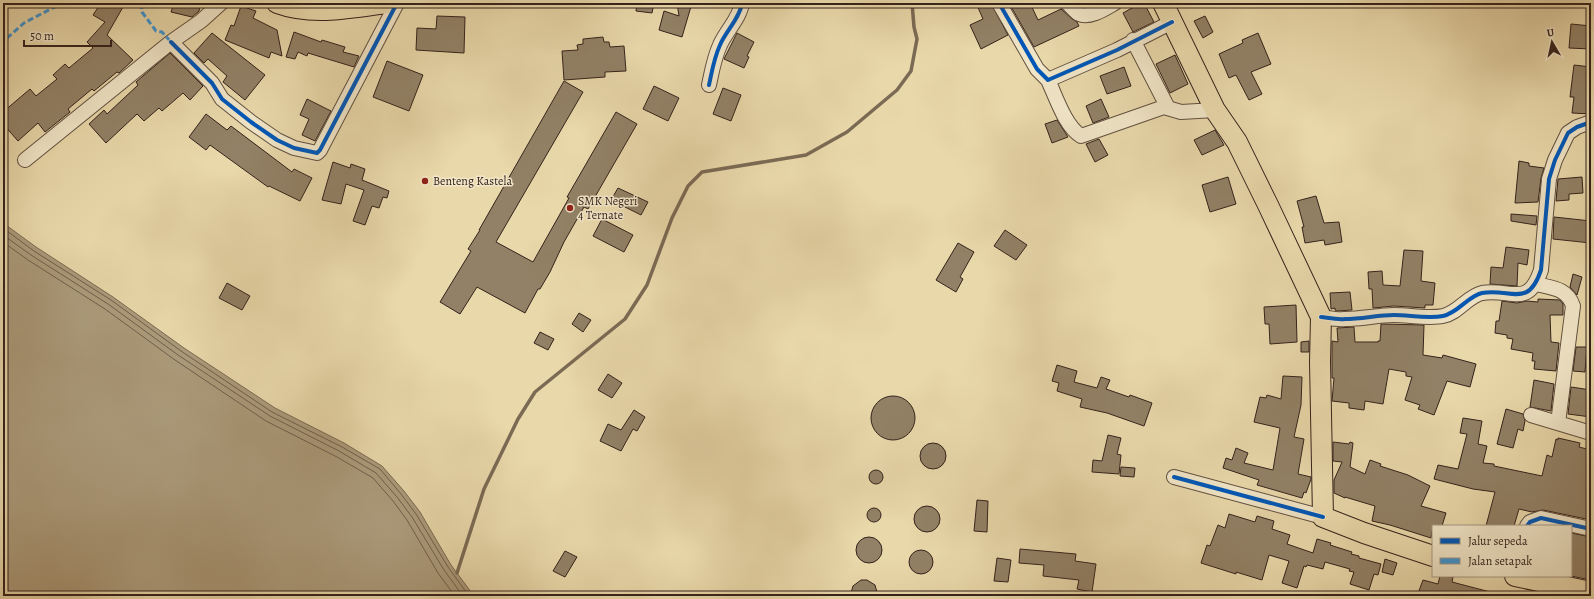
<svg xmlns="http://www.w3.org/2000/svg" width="1594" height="599" font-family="Alegreya,serif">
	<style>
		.water { fill: #ab9a7a; stroke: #7b6a54 }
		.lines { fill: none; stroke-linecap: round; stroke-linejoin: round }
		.shore { stroke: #705e4b; stroke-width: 1 }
		.stream { stroke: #7b6a54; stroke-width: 3.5 }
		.building { fill: #928166; stroke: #34221c }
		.minor-casing { stroke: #615040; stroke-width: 16 }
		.highway-casing { stroke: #34221c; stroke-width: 22 }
		.minor { stroke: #f1e6c8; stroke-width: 14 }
		.highway { stroke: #e9d8aa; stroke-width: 20 }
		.quiet { stroke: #3d95d4; stroke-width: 3; stroke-dasharray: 6 3; stroke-linecap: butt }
		.cycleway-casing { stroke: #f1e6c8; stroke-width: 6 }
		.cycleway { stroke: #0057b8; stroke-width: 4 }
		.poi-dot { fill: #8f2418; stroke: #f1e6c8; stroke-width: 1.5 }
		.labels { text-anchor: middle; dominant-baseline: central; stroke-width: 3; stroke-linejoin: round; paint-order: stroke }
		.poi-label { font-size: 12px; fill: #34221c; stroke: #f1e6c8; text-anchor: start }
	</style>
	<rect width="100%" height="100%" fill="#e9d8aa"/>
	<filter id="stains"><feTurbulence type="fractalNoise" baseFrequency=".005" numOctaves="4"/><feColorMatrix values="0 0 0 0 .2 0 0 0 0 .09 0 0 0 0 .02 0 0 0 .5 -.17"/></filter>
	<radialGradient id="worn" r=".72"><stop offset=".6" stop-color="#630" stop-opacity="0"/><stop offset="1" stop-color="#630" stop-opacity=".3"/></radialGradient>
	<path class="water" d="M3 223 36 247 113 297 184 348 275 408 344 443 382 466 404 491 420 512 451 565 474 596H3Z"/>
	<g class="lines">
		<path class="shore" d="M3 228 34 251 111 300 181 351 272 412 342 447 380 469 401 494 416 514 448 567 469 596
			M3 235 31 255 108 304 178 355 270 416 339 451 376 473 397 497 412 517 444 570 463 596
			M3 242 28 260 105 309 175 360 266 421 337 457 373 478 393 501 407 520 438 573 455 596"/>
		<path class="stream" d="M457 573 484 489 518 419 535 392 625 319 647 285 672 218 688 186 702 172 806 155 847 132 897 90 911 71 917 39 914 27 912 3"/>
	</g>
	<path class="building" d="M101 3H116L123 7 107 35 133 60 119 73 117 72 94 91 92 89 68 109 70 112 45 132 38 123 18 141 3 124V112L30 89 36 96 57 79 53 75 65 64 69 68 93 48 87 42 105 22 93 15Z
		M174 3H201L199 11 192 17 171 12Z
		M637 3H654L652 13 636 11Z
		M677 3H692L682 37 659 30 664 11 679 16Z
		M976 3H991L1008 35 981 49 970 25 983 19Z
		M1009 3H1030L1038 20 1061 9 1071 18 1077 22 1079 26 1034 47Z
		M1141 3H1144L1154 22 1133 32 1123 13Z
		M241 6 256 11 253 18 277 30 282 56 271 52 269 58 225 40 231 25 234 26Z
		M437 16 465 17 464 53 416 50 417 28 436 29Z
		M1205 16 1213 32 1203 38 1194 21Z
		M1571 24 1591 26V49L1569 48Z
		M294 32 321 42 322 40 345 47 343 52 359 56 354 67 308 53 307 56 298 52 295 59 286 57Z
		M212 33 265 75 245 100 223 82 227 76 208 59 204 63 194 53Z
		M737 33 754 42 747 56 749 57 744 68 724 59Z
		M1258 33 1271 64 1251 72 1262 94 1249 100 1236 75 1229 78 1219 54 1243 43 1242 40Z
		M603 37 604 42H609L610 47 624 46 626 71 605 72V77L564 80 562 51 578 50 577 45 583 44V39Z
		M170 53 203 86 190 100 183 93 162 111 159 108 144 121 137 114 106 143 89 124 104 110 107 114 138 85 136 82Z
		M1175 55 1188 84 1170 93 1156 64Z
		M387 61 423 75 409 111 373 97Z
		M1574 65 1591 67V114L1572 113 1574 97H1570Z
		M1124 67 1131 86 1107 94 1100 76Z
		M564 81 583 92 496 242 533 262 569 198 567 197 616 112 637 124 588 209 584 207 564 242 550 272 540 289H538L525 313 477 287 460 314 440 302 471 251 468 249 480 230H479Z
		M654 86 679 98 668 121 643 109Z
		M723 88 741 95 731 121 713 114Z
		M307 99 331 111 315 141 302 135 309 119 300 115Z
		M1101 99 1109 117 1093 123 1086 106Z
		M206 114 227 130 231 126 292 172 294 169 312 178 300 201 269 186 268 187 210 145 206 150 189 137Z
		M1057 120 1068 137 1052 143 1045 124Z
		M1215 130 1224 145 1202 155 1194 140Z
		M1099 139 1108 155 1095 162 1086 144Z
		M1519 161 1529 163V166L1544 168 1541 178 1538 202 1515 203Z
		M333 162 350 168 351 164 365 169 362 180 389 191 387 198 383 197 379 208 372 206 365 225 353 221 364 190 346 184 341 204 322 200Z
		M1228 177 1236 204 1210 212 1202 185Z
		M1582 177 1583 193 1569 194V200L1556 201 1558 179Z
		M618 188 648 202 641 215 611 200Z
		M1316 196 1324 223 1339 222 1342 242 1325 245 1324 240 1305 243 1302 227H1304L1297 201Z
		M1511 214 1537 216 1536 225 1511 221Z
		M1554 217 1591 221V243L1553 239Z
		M602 219 633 235 624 252 593 236Z
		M1005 230 1027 245 1016 260 994 246Z
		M958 243 974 252 960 277 963 279 956 292 936 280Z
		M1506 247 1529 250 1527 265 1518 263 1517 286 1490 284 1491 267 1503 268Z
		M1404 250 1423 251 1421 281 1435 283 1433 305H1425V308L1394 306 1373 308 1372 289H1369L1368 272 1382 271 1383 285 1400 286Z
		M1573 274 1582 277 1577 295 1570 287Z
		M227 283 250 296 242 310 219 298Z
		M1350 292 1352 310 1337 311 1335 310V308L1331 309 1330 293Z
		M1538 299 1560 300 1563 304V315H1550L1551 342 1559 343 1556 371 1534 369 1535 361H1532L1533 353 1511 349 1513 339 1507 338V335L1495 333 1496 321H1499L1502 301 1517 303 1527 301 1538 302Z
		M1296 305 1297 342 1270 344 1269 324H1265L1264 307Z
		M579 313 591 320 583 332 572 324Z
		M1381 324 1424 325 1423 355 1442 358 1443 355 1476 364 1470 387 1447 381 1434 415 1418 409 1420 405 1405 400 1412 377 1406 376V372L1389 369 1383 404 1365 401 1364 410 1349 408V403L1332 401 1334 378H1332V341L1338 342 1337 328 1354 327 1355 342H1378V341H1380Z
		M540 332 554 339 548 350 534 343Z
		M1309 341V352H1301V342Z
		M1576 347H1587L1585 372 1573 371Z
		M1057 365 1077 371 1074 382 1097 388 1101 377 1110 380 1106 389 1129 397 1130 395 1152 403 1144 426 1107 413 1080 407 1082 399 1057 391 1059 383 1052 381Z
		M608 374 622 383 612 398 598 390Z
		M1283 376 1302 377 1301 405 1294 437 1304 439 1298 474 1311 477V479L1306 493 1304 492 1302 498 1257 485 1259 480 1223 468 1226 458 1232 460 1236 448 1248 453 1244 463 1273 470 1280 428 1254 422 1260 397 1266 398 1267 395 1281 399Z
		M1534 380 1554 384 1551 411 1530 407Z
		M1571 387 1591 390V417L1568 414Z
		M871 418a22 22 0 1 1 44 0a22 22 0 1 1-44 0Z
		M1506 409 1523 414 1525 421 1523 431 1518 429 1513 448 1497 444Z
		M634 410 645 417 637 431 633 429 621 451 600 441 608 424 621 430Z
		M1463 418 1482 421 1478 444 1487 446 1483 463 1494 464V466L1542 476 1547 455 1552 457 1556 439 1558 440V438L1580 443 1579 447 1591 450V520L1543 510 1532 512 1519 509 1514 526H1486L1495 492 1473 489 1434 479 1438 465 1458 469 1467 434 1460 433Z
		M1108 435 1121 438 1117 454 1121 455 1119 474 1092 472 1093 460 1102 461Z
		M1333 442 1349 444 1350 442 1353 443 1350 467 1365 474 1370 460 1381 464 1380 466 1408 475 1430 486 1421 506 1446 513 1442 526H1433L1431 538 1390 525 1372 521 1375 506 1345 497V498L1334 493V480L1342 462 1333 461Z
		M920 456a13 13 0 1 1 26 0a13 13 0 1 1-26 0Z
		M1121 467 1135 468 1134 477 1120 476Z
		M869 477a7 7 0 1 1 14 0a7 7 0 1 1-14 0Z
		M977 500 988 501 987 532 974 531Z
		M914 519a13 13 0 1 1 26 0a13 13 0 1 1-26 0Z
		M867 515a7 7 0 1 1 14 0a7 7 0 1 1-14 0Z
		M1229 514 1255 522 1257 516 1274 521 1272 529 1290 535 1287 544 1313 553 1317 539 1331 543 1330 545 1352 552 1351 554 1359 556V558L1381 564 1378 575 1374 574 1369 590 1350 584 1354 572 1349 571 1350 569 1325 562 1323 569 1307 565 1306 567 1304 566 1297 588 1282 583 1289 561 1269 555 1262 580 1236 572V574L1201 563 1207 545 1210 546 1218 525 1225 528Z
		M1571 533 1591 537V580L1571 576Z
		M856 550a13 13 0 1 1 26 0a13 13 0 1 1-26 0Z
		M1020 549 1076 554 1075 561 1096 564 1092 592 1077 589 1079 580 1043 576 1044 565 1019 563Z
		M909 562a12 12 0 1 1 24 0a12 12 0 1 1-24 0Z
		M565 551 577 557 565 577 553 571Z
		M997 558 1011 560 1008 582 994 581Z
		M1385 559 1397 563 1393 575 1382 572Z
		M1440 576 1453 577 1452 582 1494 593V596H1417L1423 580 1438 584Z
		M861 580H867L875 585 878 596H850L853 586Z"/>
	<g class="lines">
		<g class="minor-casing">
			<path id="minor" d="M999 3 1037 69 1048 80 1117 50 1172 22
				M1067 3C1071 6 1075 12 1079 14 1090 19 1106 8 1115 3
				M1133 40 1168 108
				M171 42 212 83 222 99 251 122 277 140 294 148 317 153 320 150 397 3
				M1048 80C1056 97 1065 126 1081 136L1164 107 1181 112 1215 110
				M709 85C712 71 714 58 720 45 726 31 740 18 742 3
				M25 160 171 42 201 21 221 3
				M1536 284C1552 288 1567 288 1573 306L1558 423
				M1321 317C1329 318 1338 320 1345 319 1362 319 1378 315 1394 315 1409 315 1428 319 1443 316 1458 313 1468 296 1482 293 1511 288 1528 309 1541 270L1549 179 1555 160 1568 133 1577 127 1591 122
				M1531 415 1591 433
				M1174 477 1323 517
				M1527 526 1530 522 1541 518 1591 529"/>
		</g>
		<g class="highway-casing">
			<path id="highway" d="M277 3C312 16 351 8 386 3
				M1163 3 1215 110 1237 142 1268 205 1321 317 1320 362 1323 517 1364 533 1433 556
				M1515 576 1591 592"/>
		</g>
		<use href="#minor" class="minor"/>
		<use href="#highway" class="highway"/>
		<path class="quiet" d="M141 3 142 12 156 31 162 32 171 42
			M7 38 24 23 62 3"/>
		<g class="cycleway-casing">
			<path id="cycleway" d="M999 3 1037 69 1048 80 1117 50 1172 22
				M171 42 212 83 222 99 251 122 277 140 294 148 317 153 320 150 397 3
				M709 85C712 71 714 58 720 45 726 31 740 18 742 3
				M1321 317C1329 318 1338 320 1345 319 1362 319 1378 315 1394 315 1409 315 1428 319 1443 316 1458 313 1468 296 1482 293 1511 288 1528 309 1541 270L1549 179 1555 160 1568 133 1577 127 1591 122
				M1174 477 1323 517
				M1527 526 1530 522 1541 518 1591 529"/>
		</g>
		<use href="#cycleway" class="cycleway"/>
	</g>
	<g class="poi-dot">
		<circle cx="425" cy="181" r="4"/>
		<circle cx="570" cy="208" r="4"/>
	</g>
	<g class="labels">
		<g class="poi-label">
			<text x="433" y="181">Benteng Kastela</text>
			<text x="578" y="201">SMK Negeri<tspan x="578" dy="14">4 Ternate</tspan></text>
		</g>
	</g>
	<rect width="1594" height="599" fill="none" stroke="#e9d8aa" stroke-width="16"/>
	<rect x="4" y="4" width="1586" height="591" fill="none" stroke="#34221c" stroke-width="2"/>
	<rect x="8" y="8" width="1578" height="583" fill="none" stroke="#34221c"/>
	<rect x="1432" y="525" width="140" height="52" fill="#f1e6c8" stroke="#a59883"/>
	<rect x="1440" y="538" width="20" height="6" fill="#0057b8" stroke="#a59883"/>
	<text x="1468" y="545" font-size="12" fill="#34221c">Jalur sepeda</text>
	<rect x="1440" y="558" width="20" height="6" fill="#3d95d4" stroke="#a59883"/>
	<text x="1468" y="565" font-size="12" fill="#34221c">Jalan setapak</text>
	<g transform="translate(1552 42) rotate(351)" stroke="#f1e6c8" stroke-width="3" paint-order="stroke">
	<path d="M0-3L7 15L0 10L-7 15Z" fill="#34221c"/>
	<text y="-6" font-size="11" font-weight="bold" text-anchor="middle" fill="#34221c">U</text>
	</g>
	<path d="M24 40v6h87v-6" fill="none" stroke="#34221c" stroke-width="2"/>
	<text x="30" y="40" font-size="12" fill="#34221c" stroke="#f1e6c8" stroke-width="3" paint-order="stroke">50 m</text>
	<rect width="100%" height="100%" filter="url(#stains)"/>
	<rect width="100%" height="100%" fill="url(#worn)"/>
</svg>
